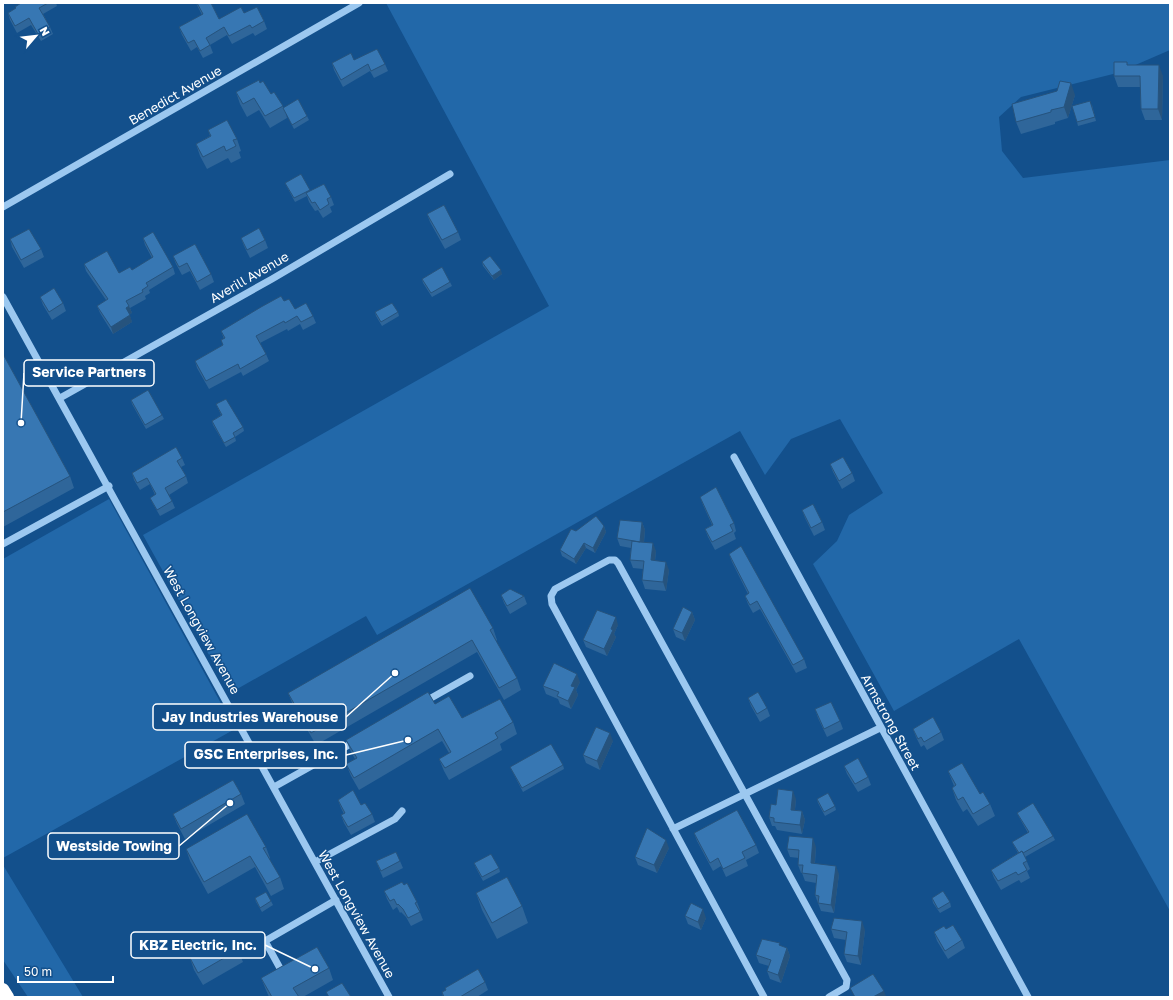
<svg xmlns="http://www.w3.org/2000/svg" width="1173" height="1000" font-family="'Golos Text',sans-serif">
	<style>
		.green { fill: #2268a9 }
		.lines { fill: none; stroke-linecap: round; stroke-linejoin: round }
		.minor { stroke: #9cc8f0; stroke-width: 7 }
		.highway { stroke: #fff; stroke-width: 12 }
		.wall { fill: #2f669a }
		.shaded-wall { fill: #26537d }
		.building { fill: #3777b3; stroke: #26537d }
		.labels { text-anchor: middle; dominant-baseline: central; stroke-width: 3; stroke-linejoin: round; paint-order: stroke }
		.street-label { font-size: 13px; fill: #fff; stroke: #13508c }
		.leader { fill: none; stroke: #fff; stroke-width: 1.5 }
		.callout-dot { fill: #fff; stroke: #13508c; stroke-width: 1.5 }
		.callout { fill: #13508c; stroke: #fff; stroke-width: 1.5 }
		.callout-label { font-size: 14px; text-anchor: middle; font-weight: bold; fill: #fff }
	</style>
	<rect width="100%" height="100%" fill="#13508c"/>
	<path class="green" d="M386 3H1170V50L1117 73 1021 97 999 117 1002 151 1023 178 1170 160V911L1019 639 894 711 813 564 837 541 849 515 883 493 840 419 791 439 765 475 740 431 377 635 366 616 230 693 143 535 549 306Z
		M109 499 235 729 3 858V559Z
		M3 865 83 997H28L3 960Z"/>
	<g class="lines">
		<path class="minor" d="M3 207 359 3
			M3 297 389 997
			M60 398 272 279 450 174
			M734 457 1028 997
			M3 544 109 486
			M424 702 470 676
			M274 787 356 741
			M673 829 880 728
			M315 862 395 819 402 811
			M281 970 265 941 336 900
			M764 997 552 604 551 596 555 589 609 560H615L618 563 847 980 846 987 829 997"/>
		<path class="highway" d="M3 989 8 997"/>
	</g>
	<path class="wall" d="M21 3H56L57 6 43 14 50 27 53 34 41 41 31 25 17 33 10 20 8 13 15 9V7Z
		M196 3 219 19 244 13 264 21 267 29 255 36 253 33 232 44 227 35 210 45 213 53 203 58 197 47 191 51 182 35 179 27 202 15Z
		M1127 62 1128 65 1163 76 1162 120H1145L1141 109 1140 87H1118L1114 76Z
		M332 63 385 64 388 71 374 78 370 71 343 87 334 70Z
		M260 83 283 106V108L307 116 309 120 294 129 286 114 287 118 270 128 259 110 247 117 240 104 236 92Z
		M1075 95 1068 118 1055 122V124L1021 134 1016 122Z
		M1092 105 1096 121 1078 126 1077 122Z
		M208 130 237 139 241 151 239 152 241 158 231 163 228 158 207 169 200 156 196 144 210 136Z
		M285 183 310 190V191L331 197 334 205 330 207 332 212 323 218 318 210 315 211 309 202 307 196 295 202 287 187Z
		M427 214 458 232 461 240 445 249 430 222Z
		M143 238 173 267 175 274 149 290 150 293 145 296 146 299 130 308 132 313 129 314 132 322 113 334 100 313 97 306 106 300 86 271 84 264 119 273 132 270 152 258 145 245Z
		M241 238 265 240 268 248 250 258 244 246Z
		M10 239 41 249 44 257 24 268 12 247Z
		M173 256 211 274 214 282 200 290 190 271 182 275 176 264Z
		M482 262 502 274 494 280 483 266Z
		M422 279 450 282 452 286 432 297 423 283Z
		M40 297 63 303 66 311 52 320 43 305Z
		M284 301 295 309 313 316 316 323 303 330 300 324 288 331 287 329 260 343 266 354 269 361 243 376 241 372 209 389 197 368 195 361 223 345 221 340 224 339 221 331Z
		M375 312H398L399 316 382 326 376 316Z
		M3 354 70 476 74 488 3 527Z
		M131 400 162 415 164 419 146 429 132 404Z
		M216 404 243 427 244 431 235 437 236 441 226 447 213 425 212 421 221 415Z
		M182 458 185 465 181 467 186 476 188 483 169 495 172 501 175 508 160 516 153 504 150 498 155 495 150 484 140 490 134 480 132 473Z
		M830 464 852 473 855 481 842 489 833 472Z
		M700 497 734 523 736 531 734 533 736 539 715 550 708 537 705 529 712 525 703 505Z
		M802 510 822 522 825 530 814 536 805 518Z
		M642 522 645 530 644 542 656 551 655 561 669 570 666 591 645 589 642 580 643 569 633 568 630 560 631 548 620 546 617 538Z
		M604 526 606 532 595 553 586 548 576 564 562 556 560 550 576 531Z
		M729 554 804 659 807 668 796 673 760 609 753 613 748 604 745 596 748 594 732 562Z
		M501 595 524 596 527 604 510 614 504 603Z
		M692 612 695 620 685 641 676 637 673 629Z
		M618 625 614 634 616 637 607 656 586 647 583 640Z
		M493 628 497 640 496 641 517 678 521 690 504 700 477 652 316 745 293 705 288 693Z
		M580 682 576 690 578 695 571 709 560 704 558 699 546 694 543 686Z
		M748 698 767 708 770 716 760 722 751 706Z
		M435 704 462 718 513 722 517 734 500 744 502 750 449 780 444 771 439 759 449 753 442 741 359 790 351 776 346 764 355 759 351 752 346 740Z
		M815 709 840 721 843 729 827 737 818 718Z
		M913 729 941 732 944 740 927 750 924 745 921 747 916 737Z
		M613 741 600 770 586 763 583 755Z
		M563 765 564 769 523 792 512 771 510 767Z
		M844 766 868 777 871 785 858 792 847 774Z
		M948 771 980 794 990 804 995 816 978 826 967 809 963 812 956 800 952 788 954 786Z
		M241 794 245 804 185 839 177 824 173 814Z
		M796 799 795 810 802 811 805 820 802 834 777 830 775 826H772L769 817Z
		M817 799 835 806 836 810 825 816 818 803Z
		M338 800 361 805 372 814 375 822 351 835 344 823 341 815 344 814 341 808Z
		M1017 813 1053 836 1055 840 1025 857 1030 869 1027 871 1030 878 1021 883 1019 880 1001 890 994 878 991 870 1018 853 1014 846 1012 842 1028 833 1019 817Z
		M694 833 756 845 759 853 746 860 748 866 726 877 721 866 713 871 697 841Z
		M266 847 270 858 269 859 280 877 284 889 271 896 255 867 208 894 190 861 186 849Z
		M816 847 815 863 839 874 834 913 821 911 815 895 816 883 805 881 802 873H801L798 865 799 858 790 857 787 849Z
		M669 848 657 873 638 865 635 857Z
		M376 861H400L403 868 383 878Z
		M474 863 499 868 500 872 483 881 476 868Z
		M404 885 417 902 420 910H419L423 920 411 926 406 917 401 912 400 913 397 907 393 910 387 899 384 891Z
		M476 893 522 906 528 923 497 939 482 910Z
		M255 898 271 901 273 905 262 912 256 902Z
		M932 898 950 902 951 907 940 913 933 903Z
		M685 916 706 918 701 930 688 924Z
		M831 929 865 930 861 965 847 962 844 954 846 940 834 938Z
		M946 929 962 940 965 948 948 959 937 941 934 932Z
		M781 946 787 948 790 956 781 983 770 979 767 971 769 966 759 963 756 955Z
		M238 950 243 962 203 985 194 970 190 958Z
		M329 968 333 980 303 997H269L266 990 261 978Z
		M485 982 488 990 477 997H443L442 992 446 990 445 988Z"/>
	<path class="shaded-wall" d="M1159 65 1163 76 1162 120 1158 109Z
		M1071 83 1075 95 1068 118 1064 107Z
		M501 270 502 274 494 280 492 276Z
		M129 306 132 313 128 315 126 308Z
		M130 315 132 322 113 334 111 327Z
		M642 522 645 530 643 550 640 542Z
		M604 526 606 532 595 553 593 548Z
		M584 543 586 548 576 564 574 559Z
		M653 543 656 551 654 568 651 560Z
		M666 562 669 570 666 591 663 582Z
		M692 612 695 620 685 641 682 633Z
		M616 617 618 625 614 634 616 637 607 656 604 649 611 629Z
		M577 674 580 682 576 690 578 695 571 709 568 701 571 686Z
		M610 733 613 741 600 770 597 761Z
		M793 791 796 799 794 818 791 810Z
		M802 811 805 820 802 834 800 825Z
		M813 838 816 847 814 871 811 863Z
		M666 840 669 848 657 873 654 865Z
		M836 866 839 874 834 913 831 905Z
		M703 909 706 918 701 930 698 922Z
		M862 921 865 930 861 965 858 956Z
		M787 948 790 956 781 983 778 975Z
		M884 991 886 996 885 997H873Z"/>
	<path class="building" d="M21 3H48L39 8 50 27 38 34 29 18 15 26 8 13 16 8 15 7Z
		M197 3H211L219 19 241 7 244 13 257 7 264 21 252 28 250 25 229 36 224 27 206 38 210 45 200 51 194 40 188 43 179 27 203 14Z
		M377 49 385 64 371 71 368 64 341 80 332 63 351 53 354 60Z
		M1114 62H1127V65H1159L1158 109H1141L1140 76H1114Z
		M259 80 260 83 263 81 271 94 274 92 283 106 265 116 254 98 243 104 236 92Z
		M1060 81 1071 83 1064 107 1051 110V112L1016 122 1012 104 1057 91Z
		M298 99 307 116 292 125 283 108Z
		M1090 101 1095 117 1077 122 1072 106Z
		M227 120 237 139 233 140 236 146 226 151 224 146 203 157 196 144 211 136 208 130Z
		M301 174 310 190 294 198 285 183Z
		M324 184 331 197 327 199 329 204 320 210 315 202 312 203 306 193Z
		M444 205 458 232 442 240 427 214Z
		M259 228 265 240 247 250 241 238Z
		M29 229 41 249 21 260 10 239Z
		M153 232 173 267 146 283 148 286 142 290 143 292 126 301 129 306 126 308 130 315 111 327 97 306 108 299 84 264 107 251 119 273 130 267 132 270 153 257 143 238Z
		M195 244 211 274 197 282 187 263 179 267 173 256Z
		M490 256 501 270 492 276 482 262Z
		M442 267 450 282 431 293 422 279Z
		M54 288 63 303 49 312 40 297Z
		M281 296 284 301 289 299 295 309 306 303 313 316 301 322 297 316 285 323 284 321 256 336 266 354 240 369 238 364 206 381 195 361 223 345 221 340 225 338 221 331 261 307Z
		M392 303 398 312 381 322 375 312Z
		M3 354 70 476 3 512Z
		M148 390 162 415 145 425 131 400Z
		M226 399 243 427 233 433 235 437 224 443 212 421 222 415 216 404Z
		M176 447 182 458 177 461 186 476 165 488 172 501 157 510 150 498 156 494 147 478 137 483 132 473Z
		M843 457 852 473 839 481 830 464Z
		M716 487 734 523 730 525 733 531 712 542 705 529 713 525 700 497Z
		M813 504 822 522 811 528 802 510Z
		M596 516 604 526 593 548 584 543 574 559 560 550 571 529 576 531Z
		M620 520 642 522 640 542 653 543 651 560 666 562 663 582 642 580 644 561 630 560 632 541 640 542 617 538Z
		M741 546 804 659 793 665 757 601 750 605 745 596 749 593 729 554Z
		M470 588 493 628 490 630 517 678 499 688 472 640 311 733 288 693Z
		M510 589 524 596 507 606 501 595Z
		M683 607 692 612 682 633 673 629Z
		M597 610 616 617 611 629 613 630 604 649 583 640Z
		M554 663 577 674 571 686 575 687 568 701 557 696 559 692 543 686Z
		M428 692 435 704 449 696 462 718 500 699 513 722 495 733 498 738 445 768 439 759 451 752 438 729 354 778 346 764 357 758 346 740Z
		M758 692 767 708 757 714 748 698Z
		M831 702 840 721 824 729 815 709Z
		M933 717 941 732 924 742 921 737 918 739 913 729Z
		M596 727 610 733 597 761 583 755Z
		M551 744 563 765 522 788 510 767Z
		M858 758 868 777 855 784 844 766Z
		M962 763 980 794 983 792 990 804 973 814 963 797 958 800 952 788 956 785 948 771Z
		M233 780 241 794 181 829 173 814Z
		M778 789 793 791 791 810 802 811 800 825 774 822V818L769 817 771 804 776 805Z
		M353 790 361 805 365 803 372 814 348 827 341 815 345 813 338 800Z
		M828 793 835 806 824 812 817 799Z
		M1033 803 1053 836 1023 853 1022 851 1019 853 1012 842 1029 832 1017 813Z
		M737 810 756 845 742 852 745 858 723 869 718 858 710 863 694 833Z
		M247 814 266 847 263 848 280 877 267 884 250 856 204 882 186 849Z
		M647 828 666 840 654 865 635 857Z
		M789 836 813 838 811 863 836 866 831 905 818 903 819 896 815 895 817 875 802 873 803 865H798L799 850 787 849Z
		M1022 851 1027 861 1023 863 1027 870 1018 875 1016 872 998 881 991 870Z
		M396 852 400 861 381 871 376 861Z
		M491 854 499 868 482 877 474 863Z
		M507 877 522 906 492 923 476 893Z
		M402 882 404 885 407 883 417 902 415 903 420 912 408 918 403 909 398 904 397 905 394 899 390 901 384 891Z
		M943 891 950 902 938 909 932 898Z
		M266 892 271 901 260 908 255 898Z
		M691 903 703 909 698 922 685 916Z
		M834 918 862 921 858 956 844 954 847 932 831 929Z
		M953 925 962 940 945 951 934 932 944 926 946 929Z
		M229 935 238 950 198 973 190 958Z
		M762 939 780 943 779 945 787 948 778 975 767 971 771 960 756 955Z
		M317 947 329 968 293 988 299 997H272L261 978Z
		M478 969 485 982 460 997H444L442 992 446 990 445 988Z
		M873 974 884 991 873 997H855L850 988Z
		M342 983 351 997H329L326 992Z"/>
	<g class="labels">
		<g class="street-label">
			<text transform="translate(175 95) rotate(-30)">Benedict Avenue</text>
			<text transform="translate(249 277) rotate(-30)">Averill Avenue</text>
			<text transform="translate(202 630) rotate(61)">West Longview Avenue</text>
			<text transform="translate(891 722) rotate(61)">Armstrong Street</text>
			<text transform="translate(357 914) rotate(61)">West Longview Avenue</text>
		</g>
	</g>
	<path class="leader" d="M21 423L24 373M395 673L346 717M408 740L346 755M230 803L179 846M315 969L265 945"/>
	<g class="callout-dot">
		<circle cx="21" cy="423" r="4"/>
		<circle cx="395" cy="673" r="4"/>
		<circle cx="408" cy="740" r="4"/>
		<circle cx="230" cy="803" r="4"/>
		<circle cx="315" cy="969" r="4"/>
	</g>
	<g class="callout">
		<rect x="24" y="360" width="130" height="26" rx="4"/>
		<rect x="153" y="704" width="193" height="26" rx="4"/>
		<rect x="185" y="742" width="161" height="26" rx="4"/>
		<rect x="48" y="833" width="131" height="26" rx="4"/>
		<rect x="131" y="932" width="134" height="26" rx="4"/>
	</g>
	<g class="callout-label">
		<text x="89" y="377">Service Partners</text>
		<text x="250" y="722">Jay Industries Warehouse</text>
		<text x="266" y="759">GSC Enterprises, Inc.</text>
		<text x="114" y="851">Westside Towing</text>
		<text x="198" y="950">KBZ Electric, Inc.</text>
	</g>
	<rect width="1173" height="1000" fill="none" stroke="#ffffff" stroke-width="8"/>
	<g transform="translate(36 36) rotate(62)" stroke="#13508c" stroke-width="3" paint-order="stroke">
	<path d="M0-3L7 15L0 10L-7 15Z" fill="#ffffff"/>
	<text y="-6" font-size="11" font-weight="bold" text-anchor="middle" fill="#ffffff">N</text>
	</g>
	<path d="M18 976v6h95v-6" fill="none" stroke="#ffffff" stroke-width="2"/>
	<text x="24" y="976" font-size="12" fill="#ffffff" stroke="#13508c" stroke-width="3" paint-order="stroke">50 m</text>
</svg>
